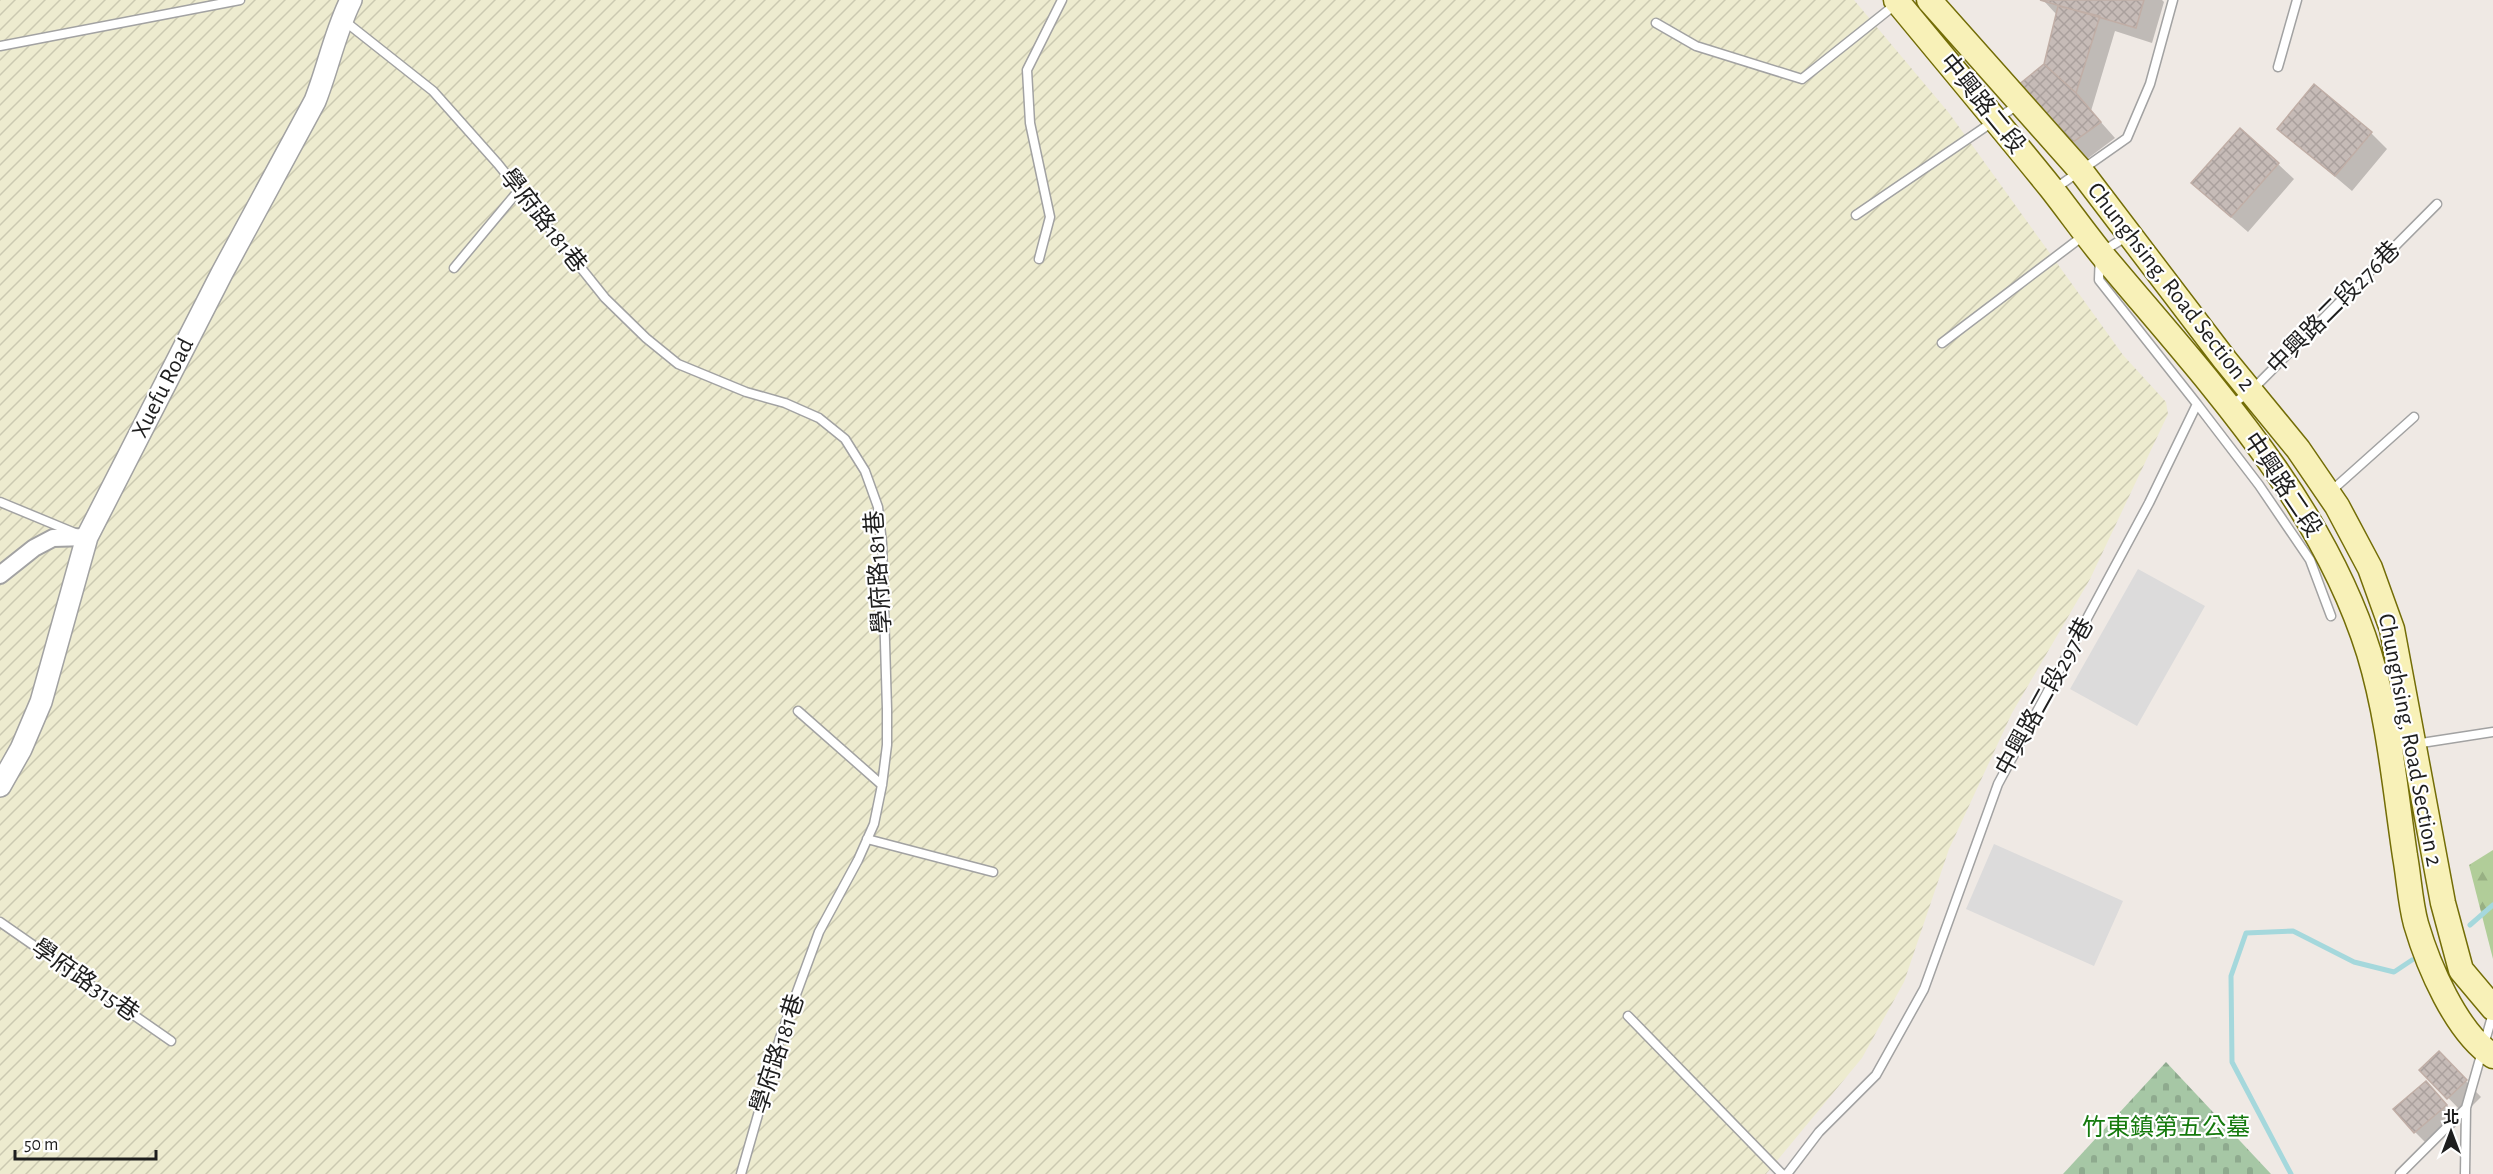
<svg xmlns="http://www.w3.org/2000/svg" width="2493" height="1174" font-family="'Alegreya Sans','Noto Sans TC',sans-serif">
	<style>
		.residential { fill: #dcdbdb }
		.farmland { fill: url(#farmland-furrows) }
		.forest { fill: url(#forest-firs) }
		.cemetery { fill: url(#cemetery-stones) }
		.shadow { fill: #0003 }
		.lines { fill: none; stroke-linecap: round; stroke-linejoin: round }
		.stream { stroke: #a5d8dc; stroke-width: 5 }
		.building { fill: url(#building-cross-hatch); stroke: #c0aea6; stroke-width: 1.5 }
		.service-casing { stroke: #a2a2a2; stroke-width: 11 }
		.minor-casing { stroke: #a2a2a2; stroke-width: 20 }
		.tertiary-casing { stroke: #a2a2a2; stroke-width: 24 }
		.secondary-casing { stroke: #736d07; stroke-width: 27 }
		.service { stroke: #fff; stroke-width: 8 }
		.minor { stroke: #fff; stroke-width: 16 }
		.tertiary { stroke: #fff; stroke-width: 21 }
		.secondary { stroke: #f8f1b8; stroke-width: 24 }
		.labels { text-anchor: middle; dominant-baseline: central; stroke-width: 4.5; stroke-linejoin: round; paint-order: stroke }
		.street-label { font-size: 24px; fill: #1e1e1e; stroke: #fff }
		.park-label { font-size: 24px; fill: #157a0d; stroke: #fff }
	</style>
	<defs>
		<pattern id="farmland-furrows" width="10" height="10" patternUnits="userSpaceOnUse" patternTransform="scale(1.5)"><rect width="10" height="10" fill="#edebcf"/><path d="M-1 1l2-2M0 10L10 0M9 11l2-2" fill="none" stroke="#cbc9b1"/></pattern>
		<pattern id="forest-firs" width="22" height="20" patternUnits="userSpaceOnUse" patternTransform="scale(1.5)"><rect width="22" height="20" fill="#b1cd99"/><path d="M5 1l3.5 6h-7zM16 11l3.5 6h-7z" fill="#98b083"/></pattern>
		<pattern id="cemetery-stones" width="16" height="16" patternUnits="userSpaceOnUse" patternTransform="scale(1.5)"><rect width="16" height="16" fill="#a6c7a5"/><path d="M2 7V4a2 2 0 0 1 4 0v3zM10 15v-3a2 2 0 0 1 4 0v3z" fill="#8eaa8e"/></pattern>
		<pattern id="building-cross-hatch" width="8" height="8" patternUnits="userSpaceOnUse" patternTransform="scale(1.5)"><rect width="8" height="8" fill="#c6bbb7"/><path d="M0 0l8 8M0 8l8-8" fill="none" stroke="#aaa09d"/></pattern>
	</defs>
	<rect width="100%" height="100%" fill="#efe9e4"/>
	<path class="residential" d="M2138 569 2205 606 2137 726 2070 689Z
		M1994 844 2123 901 2094 966 1966 909Z"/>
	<path class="farmland" d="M0 0H1854L1949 113 2123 355 2166 402 2168 414 2090 579 2012 713 1949 849 1904 982 1862 1058 1766 1174H0Z"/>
	<path class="forest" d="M2493 850V959L2469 865Z"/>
	<path class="cemetery" d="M2166 1062 2271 1174H2063Z"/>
	<path class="shadow" d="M2043 0H2162L2164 2 2152 43 2115 31 2091 111 2115 138 2079 165 2045 65 2057 15Z
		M2279 129 2371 133 2387 149 2352 191Z
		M2278 164 2294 179 2248 232 2209 198Z
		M2439 1053 2481 1097 2464 1114 2421 1070Z
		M2442 1099 2461 1122 2431 1148 2415 1132Z"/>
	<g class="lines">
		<path class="stream" d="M2470 925 2493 905
			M2291 1174 2232 1062 2231 976 2246 933 2293 931 2354 962 2394 972 2412 960"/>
	</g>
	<path class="building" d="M2040 0H2144L2136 28Z
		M2058 6 2100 16 2076 93 2044 64Z
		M2044 64 2076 93 2101 122 2062 150 2012 90Z
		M2314 84 2372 132 2335 176 2277 129Z
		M2240 128 2279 163 2231 217 2191 183Z
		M2439 1051 2467 1080 2447 1099 2419 1070Z
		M2426 1081 2447 1105 2414 1133 2393 1109Z"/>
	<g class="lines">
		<g class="service-casing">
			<path id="service" d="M342 19 433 91 498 164 605 298 646 338 678 364 746 392 785 403 819 418 845 439 865 471 878 507 882 543 887 709V745L882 785 874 824 858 860 819 932 780 1038 741 1174
				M1656 23 1696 46 1802 79 1896 4
				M0 46 240 0
				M2278 67 2297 0
				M2053 190 2127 138 2150 84 2173 0
				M1856 215 2019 104
				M1039 259 1050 217 1030 123 1027 70 1062 0
				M454 268 519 190
				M1942 343 2083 236
				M2197 404 2259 485 2310 560 2331 616
				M2231 405 2251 391 2437 204
				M2329 493 2414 417
				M0 502 75 533
				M798 711 882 785
				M2415 744 2493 732
				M867 839 993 872
				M0 922 171 1041
				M1628 1016 1782 1174
				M1787 1174 1819 1132 1876 1075 1924 989 1998 784 2149 503 2197 404 2099 280 2100 253 2129 235
				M2400 1174 2466 1108
				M2465 1174 2466 1108 2493 1013"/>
		</g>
		<g class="minor-casing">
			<path id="minor" d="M0 575 34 548 53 538 87 537"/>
		</g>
		<g class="tertiary-casing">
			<path id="tertiary" d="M0 786 21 749 41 702 87 537 222 273 315 101C328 68 335 32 351 0"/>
		</g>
		<g class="secondary-casing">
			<path id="secondary" d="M1896 0C1948 63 2000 125 2051 188 2069 211 2086 235 2104 257 2205 378 2321 499 2369 653 2389 719 2395 789 2405 856 2409 878 2410 902 2416 924 2428 965 2456 1032 2493 1056
				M1929 0 2081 171 2225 360 2298 449 2337 506 2370 568 2392 629 2443 903 2461 970 2493 1008"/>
		</g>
		<use href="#service" class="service"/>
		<use href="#minor" class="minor"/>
		<use href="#tertiary" class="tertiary"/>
		<use href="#secondary" class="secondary"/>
	</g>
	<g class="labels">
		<g class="street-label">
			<text transform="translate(1982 104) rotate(51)">中興路二段</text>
			<text transform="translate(543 221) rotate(52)">學府路181巷</text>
			<text transform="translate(2171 287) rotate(52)">Chunghsing, Road Section 2</text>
			<text transform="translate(2334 308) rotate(-45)">中興路二段276巷</text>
			<text transform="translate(163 388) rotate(-63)">Xuefu Road</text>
			<text transform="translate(2282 485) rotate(56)">中興路二段</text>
			<text transform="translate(879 572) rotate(-94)">學府路181巷</text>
			<text transform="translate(2045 697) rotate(-61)">中興路二段297巷</text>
			<text transform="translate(2410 740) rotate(79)">Chunghsing, Road Section 2</text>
			<text transform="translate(85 981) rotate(35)">學府路315巷</text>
			<text transform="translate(778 1054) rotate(-72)">學府路181巷</text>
		</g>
		<g class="park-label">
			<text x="2166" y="1128">竹東鎮第五公墓</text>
		</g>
	</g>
	<g transform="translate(2451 1132)" stroke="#ffffff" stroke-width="4.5" paint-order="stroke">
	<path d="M0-4.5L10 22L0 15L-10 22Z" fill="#1e1e1e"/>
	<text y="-9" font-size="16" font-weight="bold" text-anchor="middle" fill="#1e1e1e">北</text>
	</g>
	<path d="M15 1150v9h141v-9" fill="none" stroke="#1e1e1e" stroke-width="3"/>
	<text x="24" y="1150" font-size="18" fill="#1e1e1e" stroke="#ffffff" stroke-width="4.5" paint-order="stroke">50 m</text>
</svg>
